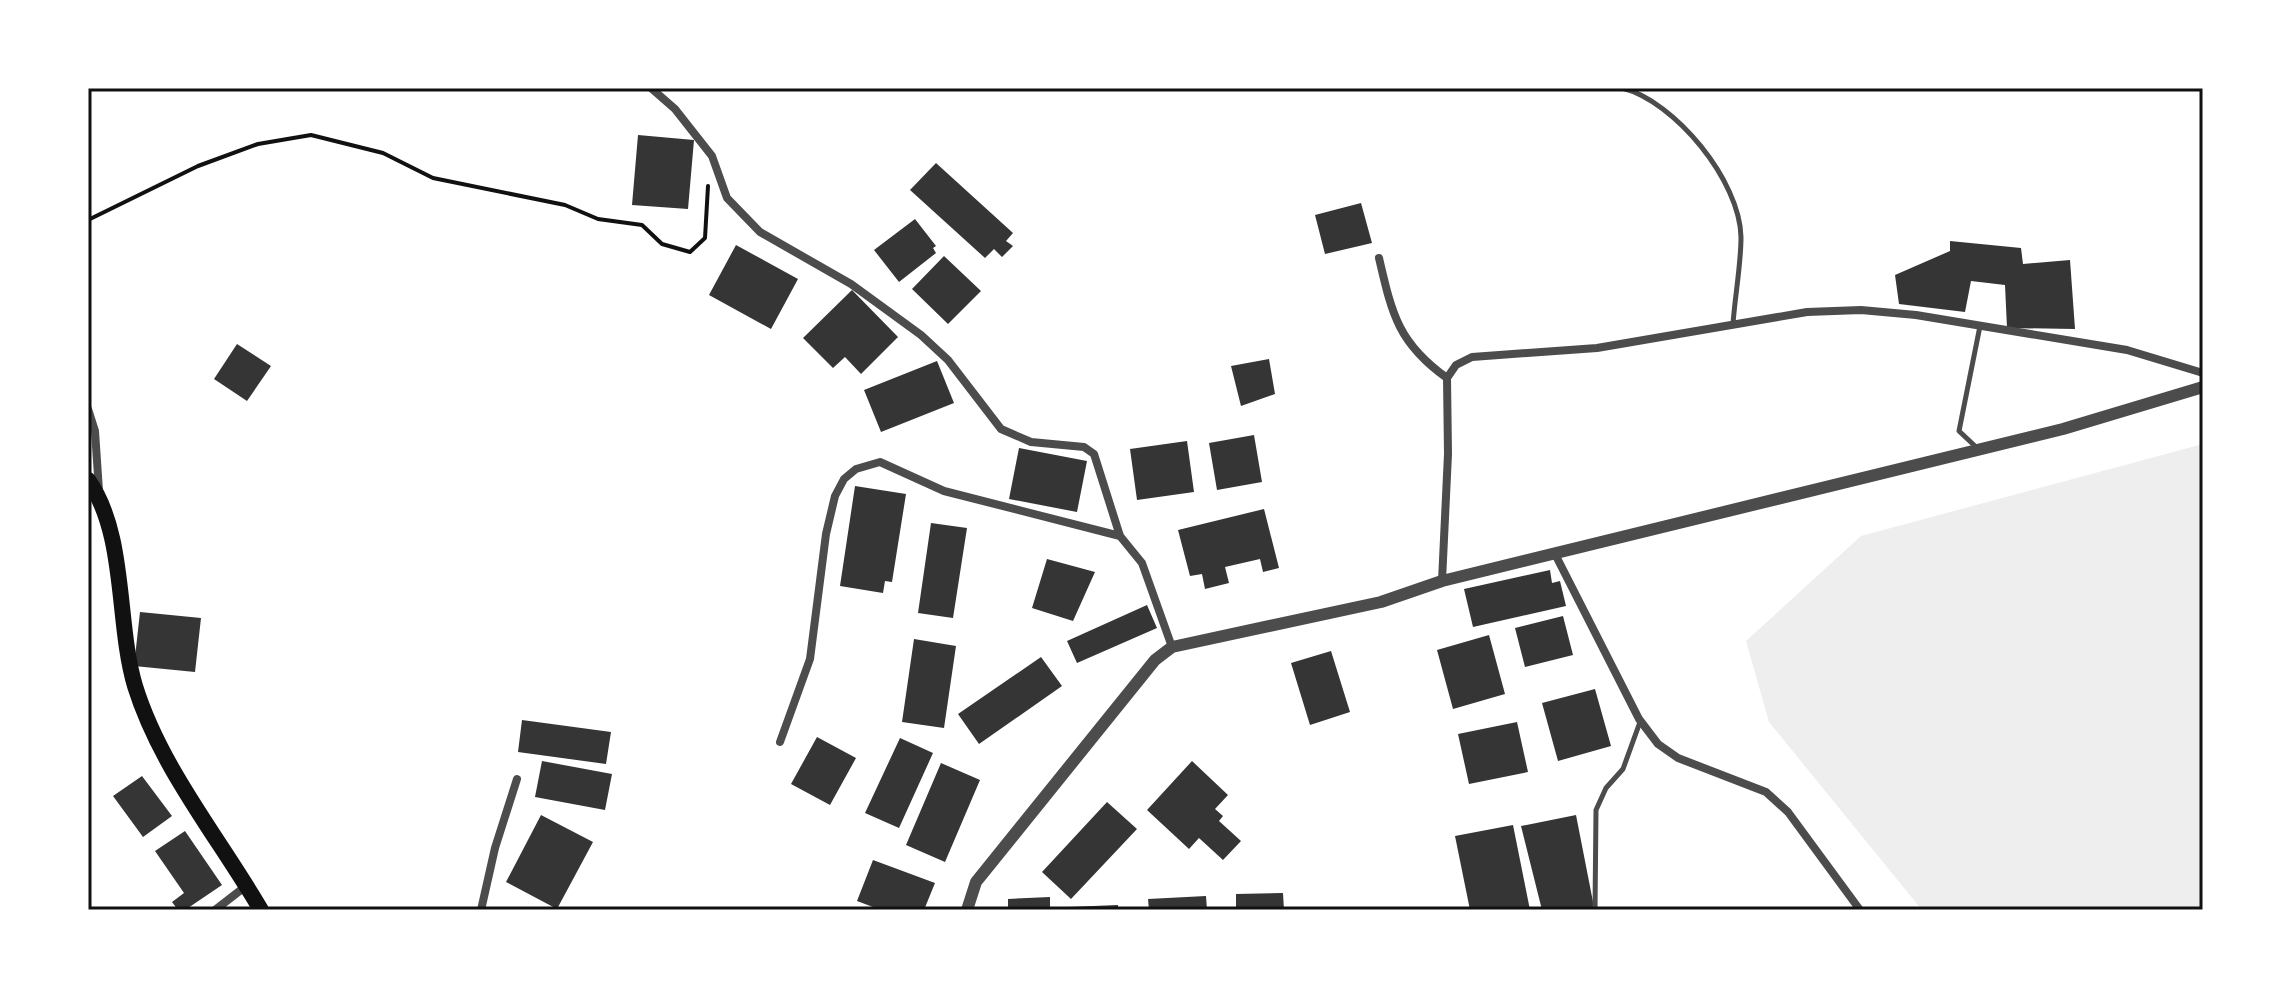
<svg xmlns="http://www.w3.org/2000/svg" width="2291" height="998" font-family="'Libre Baskerville',serif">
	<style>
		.green { fill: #eee }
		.building { fill: #353535 }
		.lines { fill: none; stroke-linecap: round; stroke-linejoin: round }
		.path { stroke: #111; stroke-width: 4 }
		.service { stroke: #4c4c4c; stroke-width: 5 }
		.minor { stroke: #4c4c4c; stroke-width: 8 }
		.tertiary { stroke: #4c4c4c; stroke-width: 12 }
		.primary { stroke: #111; stroke-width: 16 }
		.neatline { fill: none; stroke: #111; stroke-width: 3 }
	</style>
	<rect width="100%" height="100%" fill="#fff"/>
	<path class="green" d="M2203 444V910H1922L1769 722 1746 641 1861 536Z"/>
	<path class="building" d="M638 135 694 140 688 209 632 205Z
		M936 163 1013 233 1006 241 1013 246 1002 257 994 249 985 258 910 190Z
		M1361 203 1372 243 1325 254 1315 215Z
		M915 219 936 246 933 248 936 253 899 282 874 250Z
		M1950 241 2021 248 2023 264 2070 260 2075 329 2007 328 2005 285 1971 281 1965 312 1899 304 1895 275 1950 251Z
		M736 245 798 279 771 329 709 295Z
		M944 256 981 291 948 324 912 289Z
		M852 290 898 337 861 374 845 357 833 368 803 338Z
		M237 344 271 366 247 401 214 379Z
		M1269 359 1275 394 1241 406 1231 366Z
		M937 361 954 403 881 432 864 390Z
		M1254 435 1262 482 1217 490 1209 443Z
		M1187 441 1194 492 1137 500 1130 449Z
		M1019 448 1087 461 1077 512 1009 499Z
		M855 486 906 494 892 582 885 581 883 593 840 586Z
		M1264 509 1279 568 1263 572 1260 559 1225 567 1229 583 1205 589 1202 574 1190 576 1178 530Z
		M931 523 967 528 953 618 918 613Z
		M1047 559 1095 572 1073 621 1032 608Z
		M1550 570 1552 583 1560 581 1566 606 1473 627 1464 589Z
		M1147 605 1157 628 1077 663 1067 641Z
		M140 612 201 618 195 672 134 666Z
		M1563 616 1573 655 1525 667 1515 628Z
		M1489 635 1505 694 1453 709 1437 650Z
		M914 639 956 646 944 728 902 722Z
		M1331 651 1350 712 1310 725 1291 663Z
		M1041 657 1062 686 979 744 958 714Z
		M1595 689 1611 746 1558 761 1542 703Z
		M522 720 611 732 606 764 518 752Z
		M1517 722 1528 772 1469 784 1458 734Z
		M817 737 856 758 830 805 791 784Z
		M900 738 933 753 899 828 865 813Z
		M542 761 612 774 605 810 535 797Z
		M1192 761 1228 795 1215 809 1223 816 1219 821 1241 841 1223 860 1199 838 1189 849 1147 810Z
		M941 763 980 780 945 862 906 845Z
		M142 776 172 816 143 837 113 796Z
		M1107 802 1137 829 1071 899 1042 872Z
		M541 815 593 842 557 909 506 882Z
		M1576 815 1594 907 1542 910 1521 826Z
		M1513 825 1530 910H1470L1455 836Z
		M185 831 222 885 185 910H178L172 902 184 893 155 851Z
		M873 860 935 883 924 910H881L857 901Z
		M1283 893 1284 910H1236V894Z
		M1206 896 1207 910H1149L1148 899Z
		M1050 897V910H1008V899Z
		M1118 905V910H1068V907Z"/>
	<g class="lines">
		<path class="path" d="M88 220 198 166 258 144 311 135 383 153 433 178 565 205 598 219 642 225 662 244 690 252 705 238 708 186"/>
		<path class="service" d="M1622 88C1675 101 1740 181 1741 237 1741 265 1735 295 1733 324
			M1976 447 1959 431 1980 326
			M1595 910 1596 810 1606 788 1623 769 1640 722"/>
		<path class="minor" d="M651 88 675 109 712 156 727 198 760 232 851 284 921 335 948 360 1001 429 1031 442 1084 447 1094 454 1120 536 1142 563 1172 647
			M1379 258C1392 314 1398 343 1447 378
			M88 409 95 431 99 491
			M1555 554 1639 719 1658 744 1678 758 1766 792 1788 812 1860 910
			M1442 581 1448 454 1447 378 1456 365 1472 357 1597 348 1807 312 1861 310 1916 315 2127 350 2203 373
			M780 742 810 659 826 534 835 496 844 479 856 469 880 462 944 491 1120 536
			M215 910 246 886
			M481 910 495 848 517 779"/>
		<path class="tertiary" d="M967 910 976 882 1155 660 1172 647 1381 602 1442 581 2063 429 2203 387"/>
		<path class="primary" d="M88 480C127 535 116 622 135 686 160 767 219 838 261 910"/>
	</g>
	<rect width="2291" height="998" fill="none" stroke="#ffffff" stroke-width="180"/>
	<rect x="90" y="90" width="2111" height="818" class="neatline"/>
</svg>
